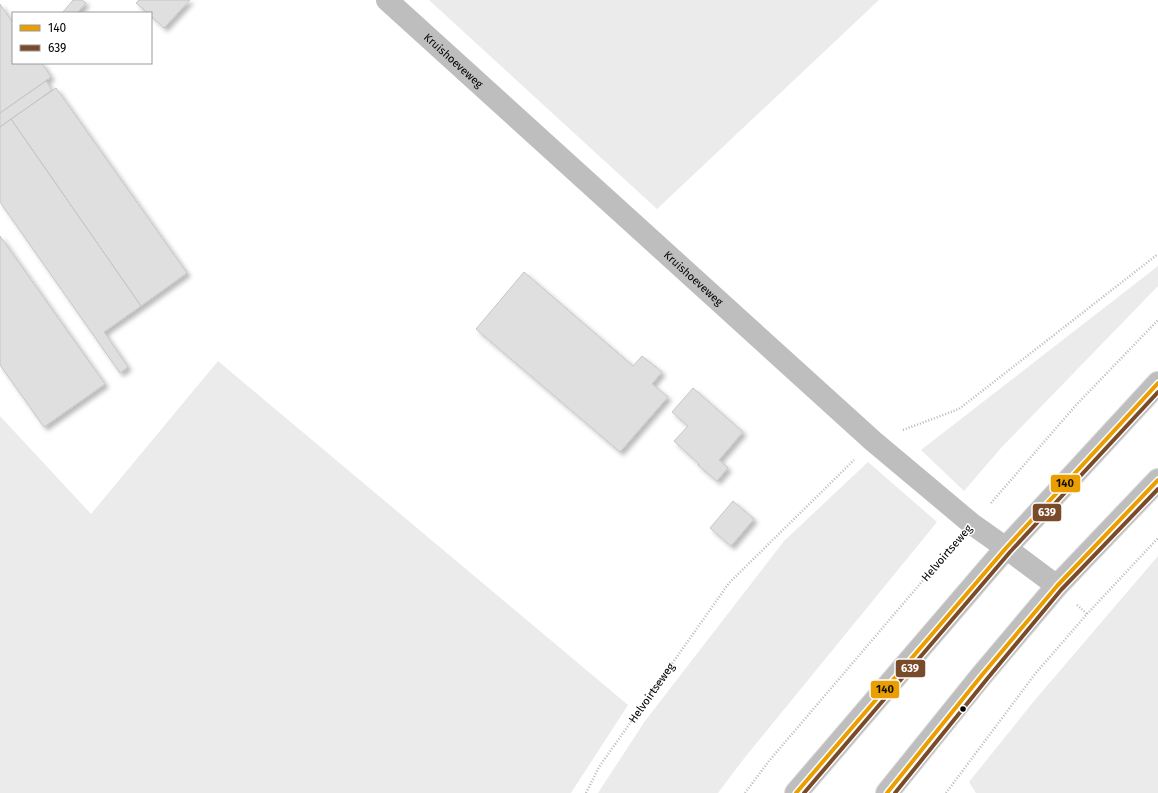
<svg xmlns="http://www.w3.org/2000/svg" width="1158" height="793" font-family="'Fira Sans',sans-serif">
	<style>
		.green { fill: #ebebeb }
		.building { fill: #dfdfdf; stroke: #c6c6c6; filter: url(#shadow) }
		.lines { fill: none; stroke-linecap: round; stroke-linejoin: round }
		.primary-casing { stroke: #dbdbdb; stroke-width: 24 }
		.path { stroke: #b9b9b9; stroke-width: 2.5; stroke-dasharray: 1 2; stroke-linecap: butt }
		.minor { stroke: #bebebe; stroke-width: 22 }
		.primary { stroke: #bebebe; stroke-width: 22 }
		.bus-1-casing { stroke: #fff; stroke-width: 7 }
		.bus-2-casing { stroke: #fff; stroke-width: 7 }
		.bus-1 { stroke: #eb9e00; stroke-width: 4 }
		.bus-2 { stroke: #7a4b2a; stroke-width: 4 }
		.bus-dot { fill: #000; stroke: #fff; stroke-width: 1.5 }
		.labels { text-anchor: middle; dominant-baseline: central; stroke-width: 3; stroke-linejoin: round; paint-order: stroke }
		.street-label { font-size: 11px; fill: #000; stroke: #fff }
		.line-badge { stroke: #fff; stroke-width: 1.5 }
		.badge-label { font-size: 11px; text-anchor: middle; font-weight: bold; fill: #fff }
		.pale-badge-label { font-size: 11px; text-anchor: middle; font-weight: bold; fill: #111 }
	</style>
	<defs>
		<filter id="shadow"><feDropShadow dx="3.5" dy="3.5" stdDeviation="2" flood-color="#0004"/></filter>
	</defs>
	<rect width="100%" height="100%" fill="#fff"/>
	<path class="green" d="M429 0H879L657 209Z
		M1158 266V286L1001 448 964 491 921 450Z
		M218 361 628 705 571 793H0V416L91 514Z
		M868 462 937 522 742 761 718 793H598L645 721 784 541Z
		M1158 556V793H976L969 782 1034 701Z"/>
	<path class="building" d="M73 0H82L86 3 77 13H65L63 12Z
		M139 0H190L164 28 151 16V13H148L136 3Z
		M0 4 13 23V63H42L51 77 0 113Z
		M46 81 52 90 0 127V113Z
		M56 88 187 273 141 306 11 119Z
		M11 119 141 306 104 332 128 367 120 373 0 202V127Z
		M0 236 105 384 44 427 0 365Z
		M524 272 633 366 642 356 662 372 652 384 668 397 620 452 476 329Z
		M693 388 743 432 719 460 728 468 717 481 698 465 699 464 674 441 688 426 672 412Z
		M733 501 754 519 731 546 710 528Z"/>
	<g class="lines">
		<g class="primary-casing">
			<path id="primary" d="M796 793 1006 548 1158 383
				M887 793 982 675 1057 586 1158 480"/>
		</g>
		<g class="path">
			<path d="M903 430 959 409 1158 254"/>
			<path d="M991 503 1077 404 1158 320"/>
			<path d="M1077 605 1087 614"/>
			<path id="s1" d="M586 793 599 767 729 583 854 460"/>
			<path d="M745 793 769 761 954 544"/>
			<path d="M946 793 1035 674 1087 614 1158 538"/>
		</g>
		<path class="minor" id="s2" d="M387 0 873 441 972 524 1006 548 1057 586"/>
		<use href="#primary" class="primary"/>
		<g class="bus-1-casing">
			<path id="bus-1" d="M796 793 1006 548 1158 383
				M887 793 982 675 1057 586 1158 480"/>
		</g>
		<g class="bus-2-casing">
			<path id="bus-2" d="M804 793 1010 552 1158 392
				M895 793 987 679 1061 590 1158 489"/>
		</g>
		<use href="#bus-1" class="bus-1"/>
		<use href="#bus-2" class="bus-2"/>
	</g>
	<circle class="bus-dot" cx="963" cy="709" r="3.5"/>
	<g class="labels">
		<g class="street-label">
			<text stroke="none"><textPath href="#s2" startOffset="90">Kruishoeveweg</textPath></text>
			<text stroke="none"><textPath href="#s2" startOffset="414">Kruishoeveweg</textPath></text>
			<text transform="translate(947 553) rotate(-49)">Helvoirtseweg</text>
			<text stroke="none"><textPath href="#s1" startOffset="120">Helvoirtseweg</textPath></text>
		</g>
	</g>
	<g class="line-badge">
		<rect x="1050" y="474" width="31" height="19" rx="4" fill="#eb9e00"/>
		<rect x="1032" y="503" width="30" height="19" rx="4" fill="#7a4b2a"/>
		<rect x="895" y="659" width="31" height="19" rx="4" fill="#7a4b2a"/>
		<rect x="870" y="680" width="30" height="19" rx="4" fill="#eb9e00"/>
	</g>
	<g class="badge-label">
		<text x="1047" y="516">639</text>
		<text x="910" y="672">639</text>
	</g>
	<g class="pale-badge-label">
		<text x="1065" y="487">140</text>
		<text x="885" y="693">140</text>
	</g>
	<rect x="12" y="12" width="140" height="52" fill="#ffffff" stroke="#999999"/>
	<rect x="20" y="25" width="20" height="6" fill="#eb9e00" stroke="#999999"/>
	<text x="48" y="32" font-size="12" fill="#000000">140</text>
	<rect x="20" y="45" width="20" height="6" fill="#7a4b2a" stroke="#999999"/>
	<text x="48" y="52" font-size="12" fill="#000000">639</text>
</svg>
